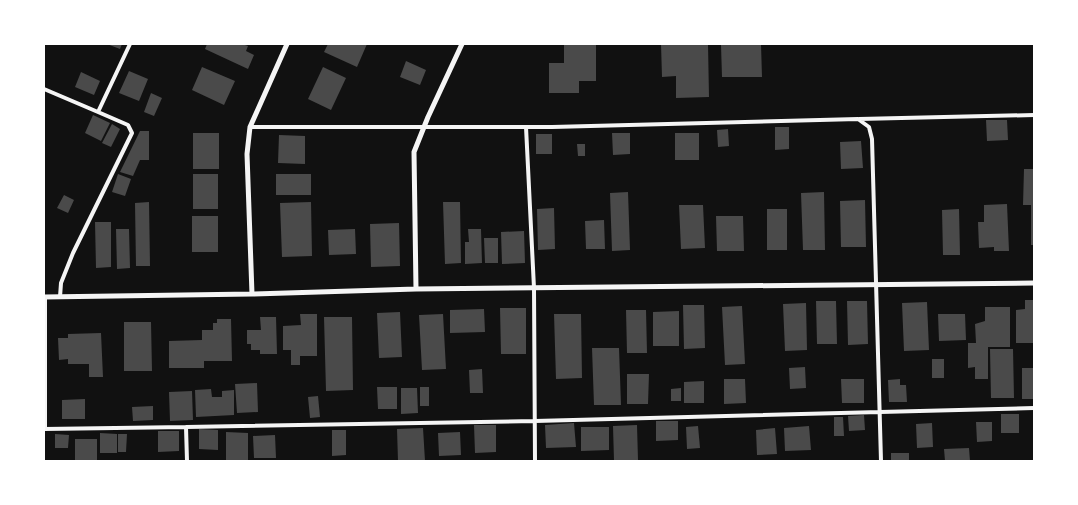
<svg xmlns="http://www.w3.org/2000/svg" width="1078" height="505" font-family="'PT Sans Narrow',sans-serif">
	<style>
		.building { fill: #4a4a4a }
		.lines { fill: none; stroke-linecap: round; stroke-linejoin: round }
		.service { stroke: #f5f5f5; stroke-width: 4 }
		.minor { stroke: #f5f5f5; stroke-width: 5 }
	</style>
	<rect width="100%" height="100%" fill="#111"/>
	<path class="building" d="M107 44H122L120 49Z
		M207 44H242L248 46 246 51 254 55 248 69 205 49Z
		M328 44H367L357 67 324 52Z
		M564 44H596V81H579V93H549V63H564Z
		M661 44H708L709 97 676 98V76L662 77Z
		M761 44 762 77H722L721 45Z
		M406 61 426 70 420 85 400 77Z
		M202 67 235 81 224 105 192 90Z
		M323 67 346 78 331 110 308 99Z
		M129 71 148 79 139 101 119 93Z
		M81 72 100 81 94 95 75 87Z
		M151 93 162 98 154 116 144 112Z
		M93 115 110 123 101 141 85 133Z
		M986 120H1007L1008 140 987 141Z
		M112 124 120 129 111 147 102 143Z
		M775 127H789V149L775 150Z
		M728 129 729 146 718 147 717 130Z
		M140 131H149V160H140L133 176 120 172Z
		M193 133H219V169H193Z
		M612 133H630V154L613 155Z
		M675 133H699V160H675Z
		M536 134H552V154H536Z
		M279 135 305 136V164L278 163Z
		M861 141 863 168 841 169 840 142Z
		M577 144H585V156H578Z
		M1024 169H1034V245H1031V205H1023Z
		M118 174 131 179 125 196 112 192Z
		M193 174H218V209H193Z
		M276 174H311V195H276Z
		M628 192 630 250 612 251 610 193Z
		M824 192 825 250H803L801 193Z
		M64 195 74 200 68 213 57 208Z
		M865 200 866 247H841L840 201Z
		M149 202 150 266H136L135 203Z
		M311 202 312 256 282 257 280 203Z
		M443 202H460L461 263 445 264Z
		M1007 204 1009 251H994V247L979 248 978 222H984V205Z
		M679 205H703L705 248 681 249Z
		M554 208 555 249 538 250 537 209Z
		M767 209H787V250H767Z
		M959 209 960 255H943L942 210Z
		M192 216H218V252H192Z
		M716 216H743L744 251H717Z
		M604 220 605 249H586L585 221Z
		M95 222H111V267L96 268Z
		M399 223 400 266 371 267 370 224Z
		M116 229H129L130 268 117 269Z
		M355 229 356 254 329 255 328 230Z
		M468 229H481L482 263 465 264V242H469Z
		M524 231 525 263 502 264 501 232Z
		M484 238H498V263H485Z
		M1025 300H1034V343H1016V310L1025 309Z
		M816 301H836L837 344H817Z
		M847 301H867L868 344 848 345Z
		M927 302 929 350 904 351 902 303Z
		M806 303 807 350 785 351 783 304Z
		M683 305H704L705 348 684 349Z
		M742 306 745 364 725 365 722 307Z
		M985 307H1010V347H988V379H975V367L968 368V343H976L975 324 985 321Z
		M500 308H526V354H501Z
		M484 309 485 332 450 333V310Z
		M626 310H646L647 353H627Z
		M679 311V346H653V312Z
		M400 312 402 357 379 358 377 313Z
		M300 314H317V356H300V365H291V350H283V326L301 325Z
		M443 314 446 369 422 370 419 315Z
		M554 314H581L582 378 556 379Z
		M938 314H965L966 340 939 341Z
		M260 317H276L277 354H260V350H251V344H247V330H261Z
		M324 317H352L353 390 326 391Z
		M217 319H231L232 361H204V368H169V341L202 340V330H213V323H217Z
		M124 322H151L152 371H124Z
		M101 333 103 377H89V364H68V359L59 360 58 338H68V334Z
		M592 348H619L621 405H594Z
		M990 349H1013L1014 398H991Z
		M932 359H944V378H932Z
		M805 367 806 388 790 389 789 368Z
		M1022 368H1034V399H1022Z
		M482 369 483 393H470L469 370Z
		M627 374H649L648 404H627Z
		M724 379H745L746 403 724 404Z
		M841 379H864V403H842Z
		M900 379V385H906L907 402H889L888 380Z
		M704 381V403H684V382Z
		M257 383 258 412 237 413 235 384Z
		M377 387H397V409H378Z
		M420 387H429V406H420Z
		M401 388H417L418 413 401 414Z
		M681 388V401H671V389Z
		M211 389 212 397H222V391L234 390V415L196 417 195 390Z
		M192 391 193 420 170 421 169 392Z
		M318 396 320 417 310 418 308 397Z
		M85 399V419H62V400Z
		M153 406V420L133 421 132 407Z
		M1001 414H1019V433H1001Z
		M864 415 865 430 849 431 848 416Z
		M834 417H843L844 436H834Z
		M656 421H678V440L656 441Z
		M976 422H992V441L977 442Z
		M574 423 576 447 546 448 545 425Z
		M932 423 933 447 917 448 916 424Z
		M474 425H496V452L475 453Z
		M637 425 638 460 614 461 613 426Z
		M698 426 700 448 687 449 686 427Z
		M809 426 811 450 785 451 784 428Z
		M581 427H609V450L581 451Z
		M423 428 425 461H398L397 429Z
		M775 428 777 454 757 455 756 430Z
		M199 429 218 430V450L199 449Z
		M332 430H346V455L332 456Z
		M158 431H179V451L158 452Z
		M226 432 248 433V460H226Z
		M460 432 461 455 439 456 438 433Z
		M100 433 117 434V453H100Z
		M55 434 69 435 68 448H55Z
		M118 434H127L126 452H118Z
		M275 435 276 458H254L253 436Z
		M75 439H97V461H75Z
		M969 448 970 461H945L944 449Z
		M891 453H909V461H891Z"/>
	<g class="lines">
		<path class="service" d="M44 89 98 112 130 44
			M859 119 1034 115
			M250 127H552L858 119 869 127 872 139 881 461
			M526 127 534 288 535 461
			M45 297V429
			M60 297 61 283 73 253 132 133 128 125 98 112
			M186 427 535 421 1034 408
			M44 429 186 427 187 461"/>
		<path class="minor" d="M416 289 414 152 428 117 462 44
			M252 294 247 154 250 127 287 44
			M44 297 252 294 416 289 1034 283"/>
	</g>
	<rect width="1078" height="505" fill="none" stroke="#ffffff" stroke-width="90"/>
</svg>
